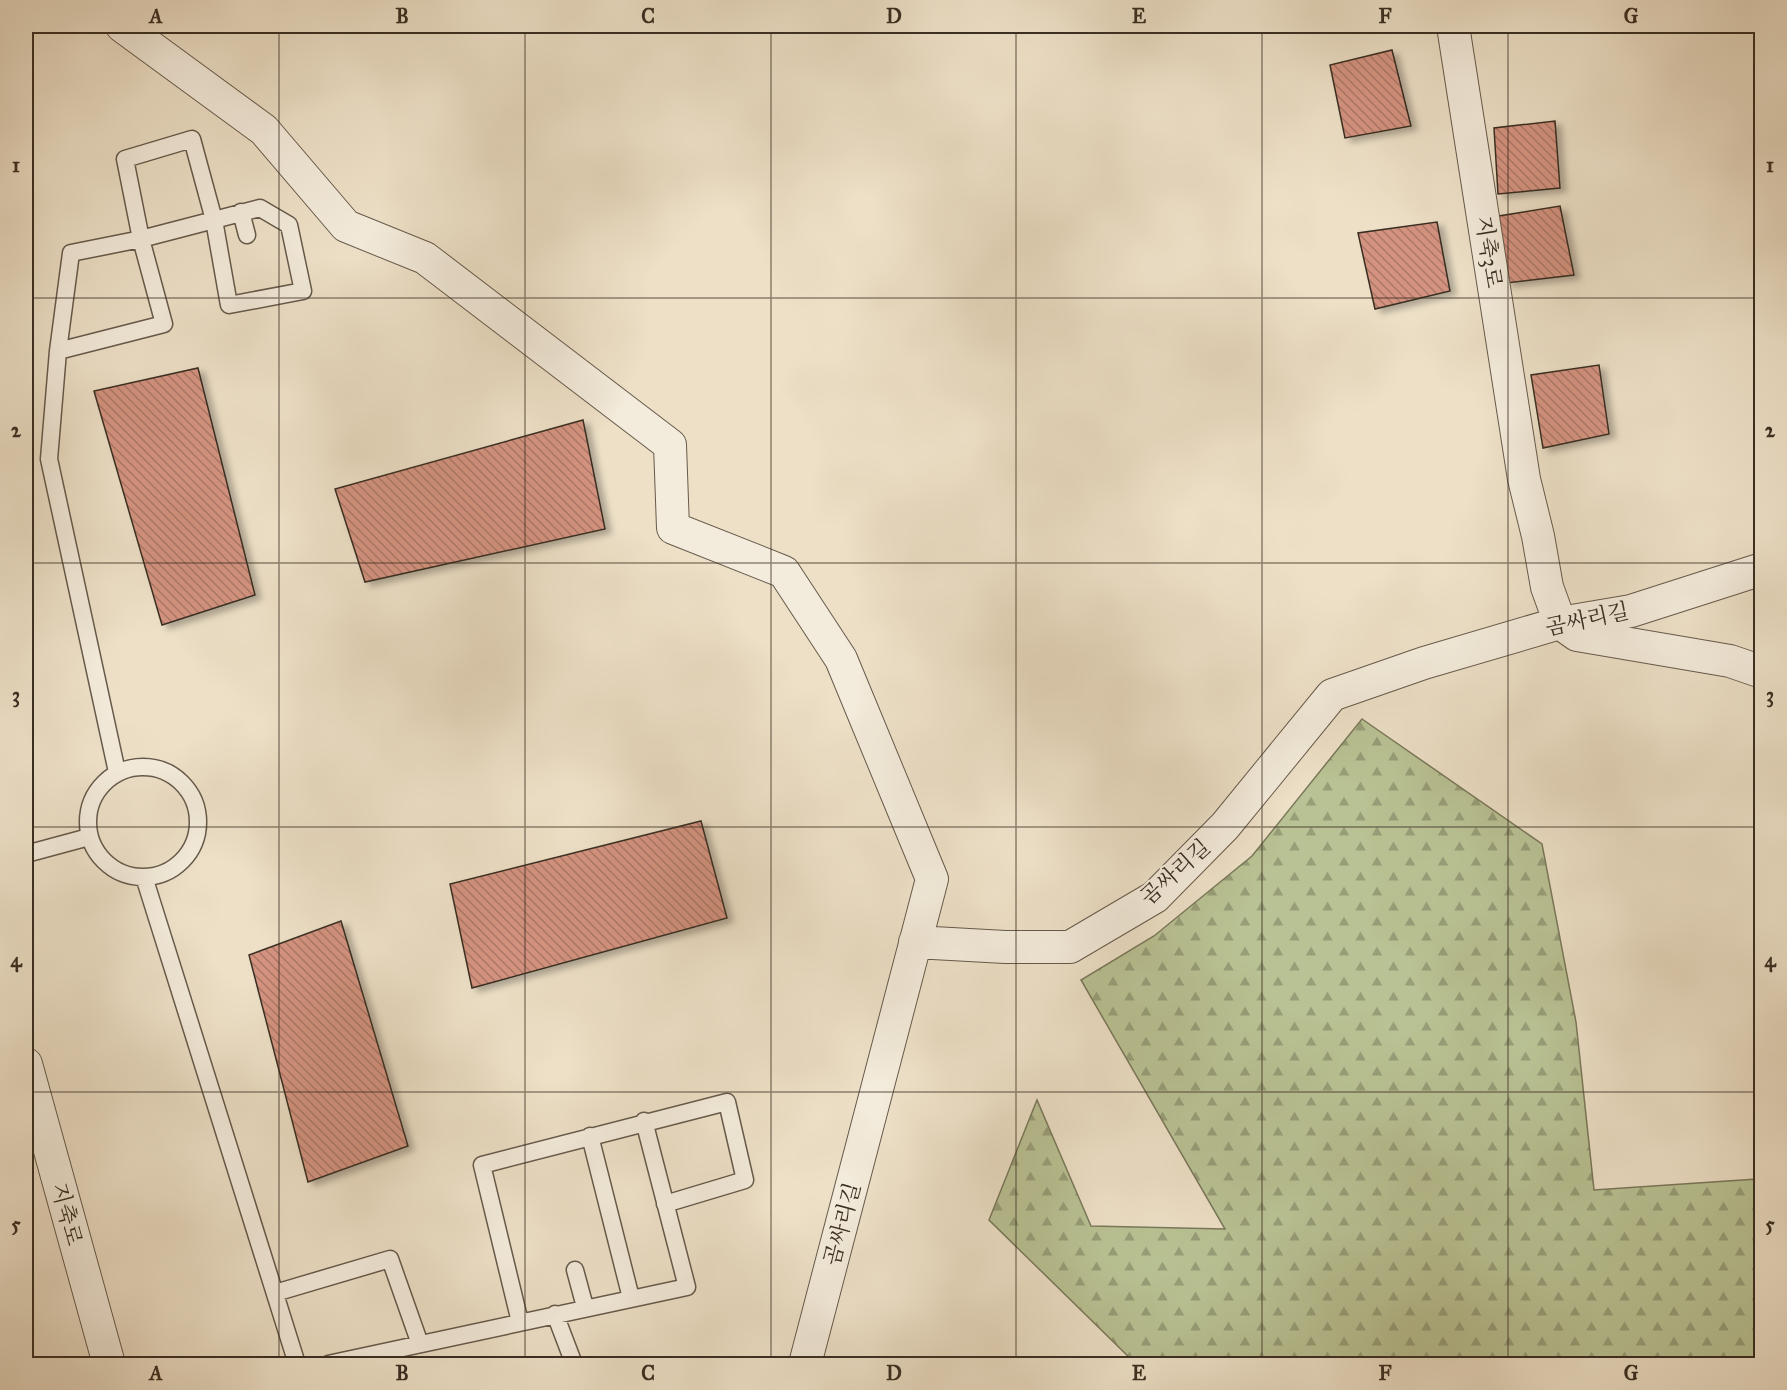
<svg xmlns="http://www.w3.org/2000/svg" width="1787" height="1390" font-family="'IM FELL Great Primer','Noto Serif KR',serif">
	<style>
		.forest { fill: url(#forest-firs); stroke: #79785b; stroke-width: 1.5 }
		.building { fill: url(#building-back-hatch); stroke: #392e22; stroke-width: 1.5; filter: url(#shadow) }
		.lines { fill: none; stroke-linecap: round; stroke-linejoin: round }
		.service-casing { stroke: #665a4b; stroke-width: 19 }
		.minor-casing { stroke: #665a4b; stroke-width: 34 }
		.service { stroke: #f3ebdb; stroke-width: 16 }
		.minor { stroke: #f3ebdb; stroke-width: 32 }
		.grid { fill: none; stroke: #392e22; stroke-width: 1.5; stroke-opacity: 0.55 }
		.labels { text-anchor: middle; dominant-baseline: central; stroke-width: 4.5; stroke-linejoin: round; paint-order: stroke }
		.street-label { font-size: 22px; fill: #392e22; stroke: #f3ebdb }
		.neatline { fill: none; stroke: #392e22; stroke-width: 2 }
		.grid-label { font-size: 20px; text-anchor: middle; font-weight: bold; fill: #392e22 }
	</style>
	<defs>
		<pattern id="forest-firs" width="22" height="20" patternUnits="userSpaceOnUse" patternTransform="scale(1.5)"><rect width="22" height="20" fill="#b9c294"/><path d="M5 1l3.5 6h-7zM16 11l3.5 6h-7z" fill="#979e78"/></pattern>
		<pattern id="building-back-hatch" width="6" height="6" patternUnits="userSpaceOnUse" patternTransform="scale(1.5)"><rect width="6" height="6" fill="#d49380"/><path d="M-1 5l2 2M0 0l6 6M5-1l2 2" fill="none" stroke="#ad7868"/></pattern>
		<filter id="shadow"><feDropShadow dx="6" dy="4" stdDeviation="3" flood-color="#0004"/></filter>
	</defs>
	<rect width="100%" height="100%" fill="#ede0c7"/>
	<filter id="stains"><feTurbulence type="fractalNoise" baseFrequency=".00333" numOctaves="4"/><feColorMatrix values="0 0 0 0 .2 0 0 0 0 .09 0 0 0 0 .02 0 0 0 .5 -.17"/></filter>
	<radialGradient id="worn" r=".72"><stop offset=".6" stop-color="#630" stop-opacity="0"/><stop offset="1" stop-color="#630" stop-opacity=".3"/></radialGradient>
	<path class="forest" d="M1362 719 1542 844 1576 1022 1594 1190 1757 1179 1761 1176V1364H1136L989 1220 1037 1100 1091 1226 1225 1229 1081 980 1154 936 1252 856Z"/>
	<path class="building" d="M1392 50 1411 126 1345 138 1330 65Z
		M1555 121 1560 188 1498 194 1494 128Z
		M1560 206 1574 275 1506 283 1499 216Z
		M1437 222 1450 291 1375 309 1358 233Z
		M1599 365 1609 434 1543 448 1531 375Z
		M198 368 255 595 162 625 94 391Z
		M583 420 605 529 365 582 335 489Z
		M701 821 727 918 472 988 450 884Z
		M341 921 408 1146 308 1182 249 955Z"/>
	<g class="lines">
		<g class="service-casing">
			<path id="service" d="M192 139 214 220 141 239 125 159Z
				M260 208 289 225 303 291 229 305 214 220Z
				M241 212 247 235
				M58 351 164 324 141 239 71 253 58 351 49 459 117 772
				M88 822a55 55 0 1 1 110 0a55 55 0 1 1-110 0Z
				M26 854 89 837
				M145 880 297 1364
				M590 1136 631 1298
				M575 1270 585 1307
				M275 1293 390 1259 420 1344
				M555 1314 574 1364
				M520 1322 482 1165 727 1102 745 1180 665 1204
				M328 1364 687 1287 644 1121"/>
		</g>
		<g class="minor-casing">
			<path id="minor" d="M122 26 264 130 346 226 425 258 670 445 673 528 784 572 841 659 932 879 805 1364
				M1453 26 1524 479 1538 536 1547 587 1560 623 1577 635 1730 661 1762 672
				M915 942 1005 947H1070L1155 897 1225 826 1332 695 1424 663 1560 623 1631 611 1762 569
				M26 1064 109 1364"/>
		</g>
		<use href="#service" class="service"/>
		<use href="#minor" class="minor"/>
	</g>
	<path class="grid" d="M279 26V1364M525 26V1364M771 26V1364M1016 26V1364M1262 26V1364M1508 26V1364M26 298H1762M26 563H1762M26 827H1762M26 1092H1762"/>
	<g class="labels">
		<g class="street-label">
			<text transform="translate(1489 252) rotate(81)">지축3로</text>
			<text transform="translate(1587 619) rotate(-12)">곰싸리길</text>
			<text transform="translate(1175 872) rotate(-42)">곰싸리길</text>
			<text transform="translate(67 1214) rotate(75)">지축로</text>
			<text transform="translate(842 1224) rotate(-75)">곰싸리길</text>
		</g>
	</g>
	<rect width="1787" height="1390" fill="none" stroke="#ede0c7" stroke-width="66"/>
	<rect x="33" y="33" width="1721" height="1324" class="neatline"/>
	<g class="grid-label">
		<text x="156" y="23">A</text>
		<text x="402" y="23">B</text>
		<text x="648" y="23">C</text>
		<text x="894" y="23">D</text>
		<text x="1139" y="23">E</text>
		<text x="1385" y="23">F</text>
		<text x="1631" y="23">G</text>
		<text x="16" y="172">1</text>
		<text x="1770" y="172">1</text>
		<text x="16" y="437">2</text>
		<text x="1770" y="437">2</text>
		<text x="16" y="702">3</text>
		<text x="1770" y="702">3</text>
		<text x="16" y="967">4</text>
		<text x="1770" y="967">4</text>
		<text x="16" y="1231">5</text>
		<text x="1770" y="1231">5</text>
		<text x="156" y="1380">A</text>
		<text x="402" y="1380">B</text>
		<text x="648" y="1380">C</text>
		<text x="894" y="1380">D</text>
		<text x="1139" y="1380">E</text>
		<text x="1385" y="1380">F</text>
		<text x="1631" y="1380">G</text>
	</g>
	<rect width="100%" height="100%" filter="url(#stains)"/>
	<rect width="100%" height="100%" fill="url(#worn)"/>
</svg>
